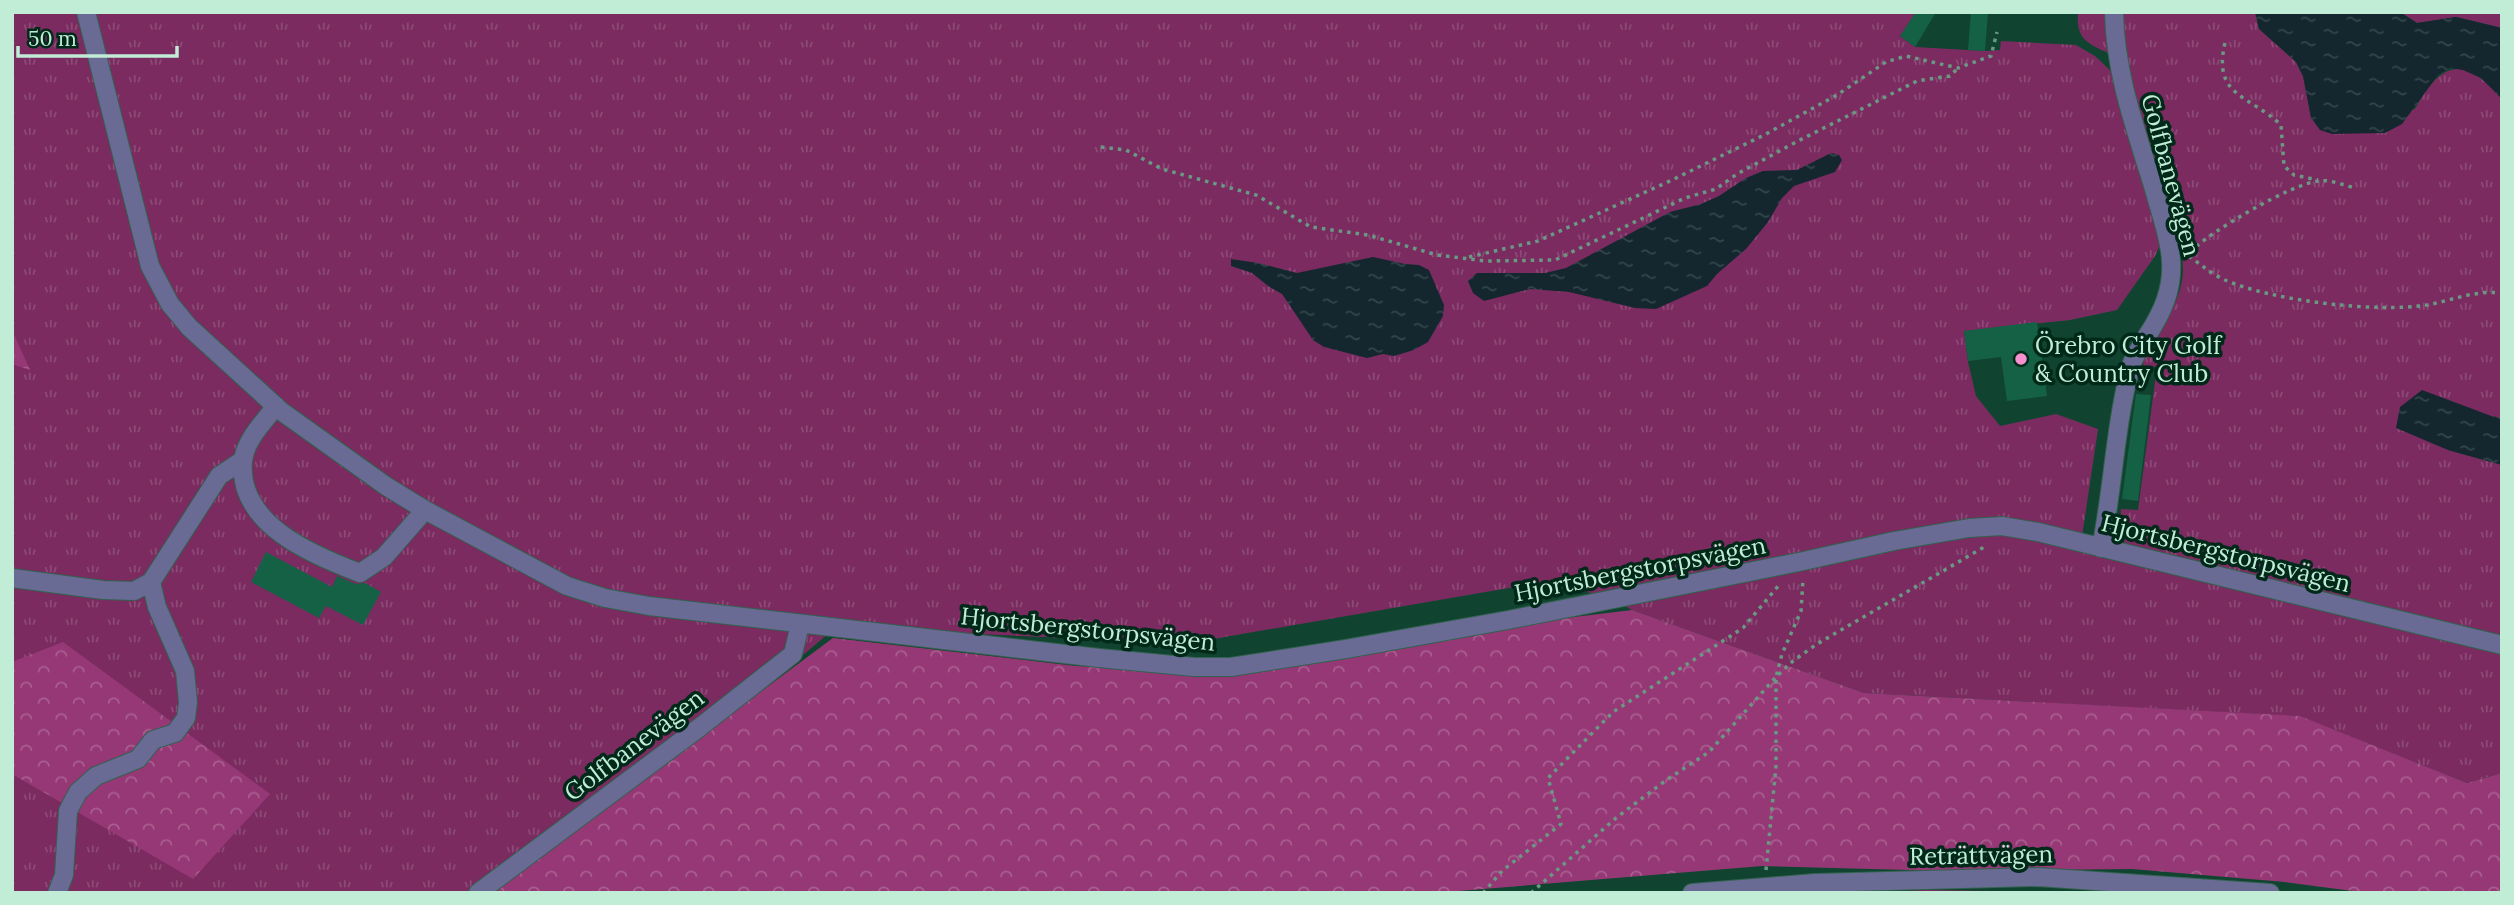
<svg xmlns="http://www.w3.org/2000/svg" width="2514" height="905" font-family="Lora,serif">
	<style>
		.grass { fill: url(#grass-tufts) }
		.forest { fill: url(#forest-crowns) }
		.park { fill: url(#park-dots) }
		.garden { fill: #7b2b60 }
		.water { fill: url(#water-ripples) }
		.building { fill: #156145 }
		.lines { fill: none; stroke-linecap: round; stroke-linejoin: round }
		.minor-casing { stroke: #31624e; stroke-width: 20 }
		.path { stroke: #699883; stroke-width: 3.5; stroke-dasharray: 3.5 5; stroke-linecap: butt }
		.minor { stroke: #6a6b95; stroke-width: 18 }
		.poi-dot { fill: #f690cf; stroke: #00291a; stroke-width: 2.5 }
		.labels { text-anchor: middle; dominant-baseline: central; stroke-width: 7; stroke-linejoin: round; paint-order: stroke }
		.street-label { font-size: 24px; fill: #c1ecd6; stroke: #00291a }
		.poi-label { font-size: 24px; fill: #c1ecd6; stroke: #00291a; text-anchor: start }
	</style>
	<defs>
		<pattern id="grass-tufts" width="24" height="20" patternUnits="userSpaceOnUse" patternTransform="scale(1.75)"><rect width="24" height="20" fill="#7b2b60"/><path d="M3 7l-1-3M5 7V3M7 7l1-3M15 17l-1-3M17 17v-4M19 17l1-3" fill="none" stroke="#8c4a76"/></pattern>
		<pattern id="forest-crowns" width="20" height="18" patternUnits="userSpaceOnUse" patternTransform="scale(1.75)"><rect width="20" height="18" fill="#973876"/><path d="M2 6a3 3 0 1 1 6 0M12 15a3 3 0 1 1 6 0" fill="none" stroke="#a85f8f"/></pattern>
		<pattern id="park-dots" width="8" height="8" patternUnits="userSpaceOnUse" patternTransform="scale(1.75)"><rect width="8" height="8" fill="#7b2b60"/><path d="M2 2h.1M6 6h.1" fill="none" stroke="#8c4a76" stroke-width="1.8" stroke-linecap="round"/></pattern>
		<pattern id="water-ripples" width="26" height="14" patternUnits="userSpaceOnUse" patternTransform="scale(1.75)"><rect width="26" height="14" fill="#14272f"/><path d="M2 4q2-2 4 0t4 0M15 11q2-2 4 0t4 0" fill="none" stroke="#34464c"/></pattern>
	</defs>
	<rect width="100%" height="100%" fill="#114430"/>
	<path class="grass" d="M12 12H1916L1900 36 1915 47 1985 51 2000 50 2001 41 2076 45 2095 56 2113 73 2162 241 2155 256 2117 310 2070 320 1964 331 1968 362 1976 396 2000 426 2056 414 2098 429 2080 550 2502 652V773L2467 783 2299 716 1864 693 1632 610 1609 597 1543 582 1190 643 835 628 727 719 489 893H12Z
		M2078 12H2108L2110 54C2087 43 2076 40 2078 12Z
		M2123 12H2255L2259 29 2296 62 2303 76 2311 118 2320 130 2415 109C2442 60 2464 55 2502 99V420L2495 416 2448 450 2502 465V639L2126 546 2119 528 2121 509 2138 510 2157 367 2143 365 2144 356C2160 331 2183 300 2183 269 2182 244 2172 218 2165 195 2147 137 2122 74 2123 12Z
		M2400 12H2502V28L2456 17 2417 23Z"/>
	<path class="forest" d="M12 330 30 370 12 364Z
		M1632 610 1864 693 2300 716 2467 783 2502 773V893H2368L2285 882 2132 869 1947 871 1762 866 1434 893H489L833 638 1076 666 1229 672 1525 623Z
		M63 642 270 794 193 879 12 774V662Z
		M1763 891 2130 892 2146 893H1747Z"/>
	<path class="park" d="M1927 890 2057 892 2067 893H1852Z"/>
	<path class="garden" d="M12 795C22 797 29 801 34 810 49 834 33 861 12 877Z"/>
	<path class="water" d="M2255 12H2400L2417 23 2456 17 2502 28V99L2481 78 2463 70 2450 68 2438 75 2402 124 2385 133 2332 134 2320 130 2311 117 2303 76 2296 62 2259 29Z
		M1831 153 1839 155 1842 160 1835 172 1794 186 1782 198 1768 222 1746 249 1717 274 1707 286 1656 309 1635 308 1569 292 1530 289 1484 301 1473 293 1468 281 1477 273H1545L1566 268 1670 212 1701 204 1719 196 1746 178 1763 171 1797 170Z
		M1373 257 1405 264 1419 265 1429 270 1444 305 1443 316 1428 342 1414 350 1394 356 1383 354 1367 358 1324 347 1313 340 1282 294 1268 286 1252 273 1231 266V259L1258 263 1297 273Z
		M2422 390 2502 420V465L2448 450 2396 428 2400 407Z"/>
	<path class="building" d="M1916 12H1936L1915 47 1900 36Z
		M1971 12H1988L1985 51 1968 50Z
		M2037 322 2047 396 2007 401 2001 357 1968 361 1964 331Z
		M2136 394 2151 395 2138 501 2122 499Z
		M266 552 332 587 337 576 356 584 365 583 381 592 363 625 326 606 319 618 251 582Z"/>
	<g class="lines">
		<g class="minor-casing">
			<path id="minor" d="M86 12 150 266 170 304 189 327 281 411 386 486 425 510 567 586 605 598 649 606 1099 658 1194 667H1231L1346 649 1508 620 1799 562 1894 541 1969 528 2002 526 2038 532 2502 645
				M276 406C264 422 245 440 243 461 237 524 312 555 360 573L384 557 425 510
				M2101 548C2113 489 2115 427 2130 369 2133 357 2141 347 2147 336 2162 313 2173 290 2171 261 2170 237 2160 212 2154 189 2136 130 2115 74 2114 12
				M12 578 103 590 134 591 151 582 219 476 243 460
				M57 893 64 875 68 811 78 792 96 776 138 759 153 740 175 733 186 718 188 702 185 671 157 607 151 582
				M478 893 700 727 793 654 800 624
				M1692 893 1815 883 2038 877 2270 893"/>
		</g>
		<path class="path" d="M2225 43C2212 97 2250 95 2281 125L2284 166 2294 175 2318 180
			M1101 147 1126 150 1162 169 1256 195 1311 227 1368 235 1437 255 1486 261 1555 260 1685 198 1716 189 1737 174 1798 141 1917 81 1950 76 1958 68
			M2190 252C2208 233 2292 183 2319 181 2330 179 2345 186 2356 188
			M2189 256C2201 265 2212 274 2225 280 2273 301 2376 313 2427 305 2453 300 2475 290 2502 293
			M1469 257 1538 241 1672 180 1766 134 1837 95 1886 62 1906 56 1958 68 1991 56 1997 32
			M1766 870 1776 766V677L1782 654 1801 611 1803 579
			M1483 893 1502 871 1561 824 1548 778 1613 712 1743 628 1779 585
			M1531 893 1616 818 1665 781 1709 752 1776 677 1793 661 1817 644 1986 546"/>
		<use href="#minor" class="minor"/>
	</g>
	<circle class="poi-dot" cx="2021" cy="359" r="7"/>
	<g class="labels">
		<g class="street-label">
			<text transform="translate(2171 175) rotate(75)">Golfbanevägen</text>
			<text transform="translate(2226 553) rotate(14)">Hjortsbergstorpsvägen</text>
			<text transform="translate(1640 569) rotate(-11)">Hjortsbergstorpsvägen</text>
			<text transform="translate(1088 629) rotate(6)">Hjortsbergstorpsvägen</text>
			<text transform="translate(634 745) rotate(-37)">Golfbanevägen</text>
			<text transform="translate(1981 855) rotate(-1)">Reträttvägen</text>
		</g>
		<g class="poi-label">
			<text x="2035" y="345">Örebro City Golf<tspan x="2035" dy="28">&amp; Country Club</tspan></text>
		</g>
	</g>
	<rect width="2514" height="905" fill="none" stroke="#c1ecd6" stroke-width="28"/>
	<path d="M18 46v10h159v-10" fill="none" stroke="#c1ecd6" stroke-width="3.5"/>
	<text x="28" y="46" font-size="21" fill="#c1ecd6" stroke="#00291a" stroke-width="5" paint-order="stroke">50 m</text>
</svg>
